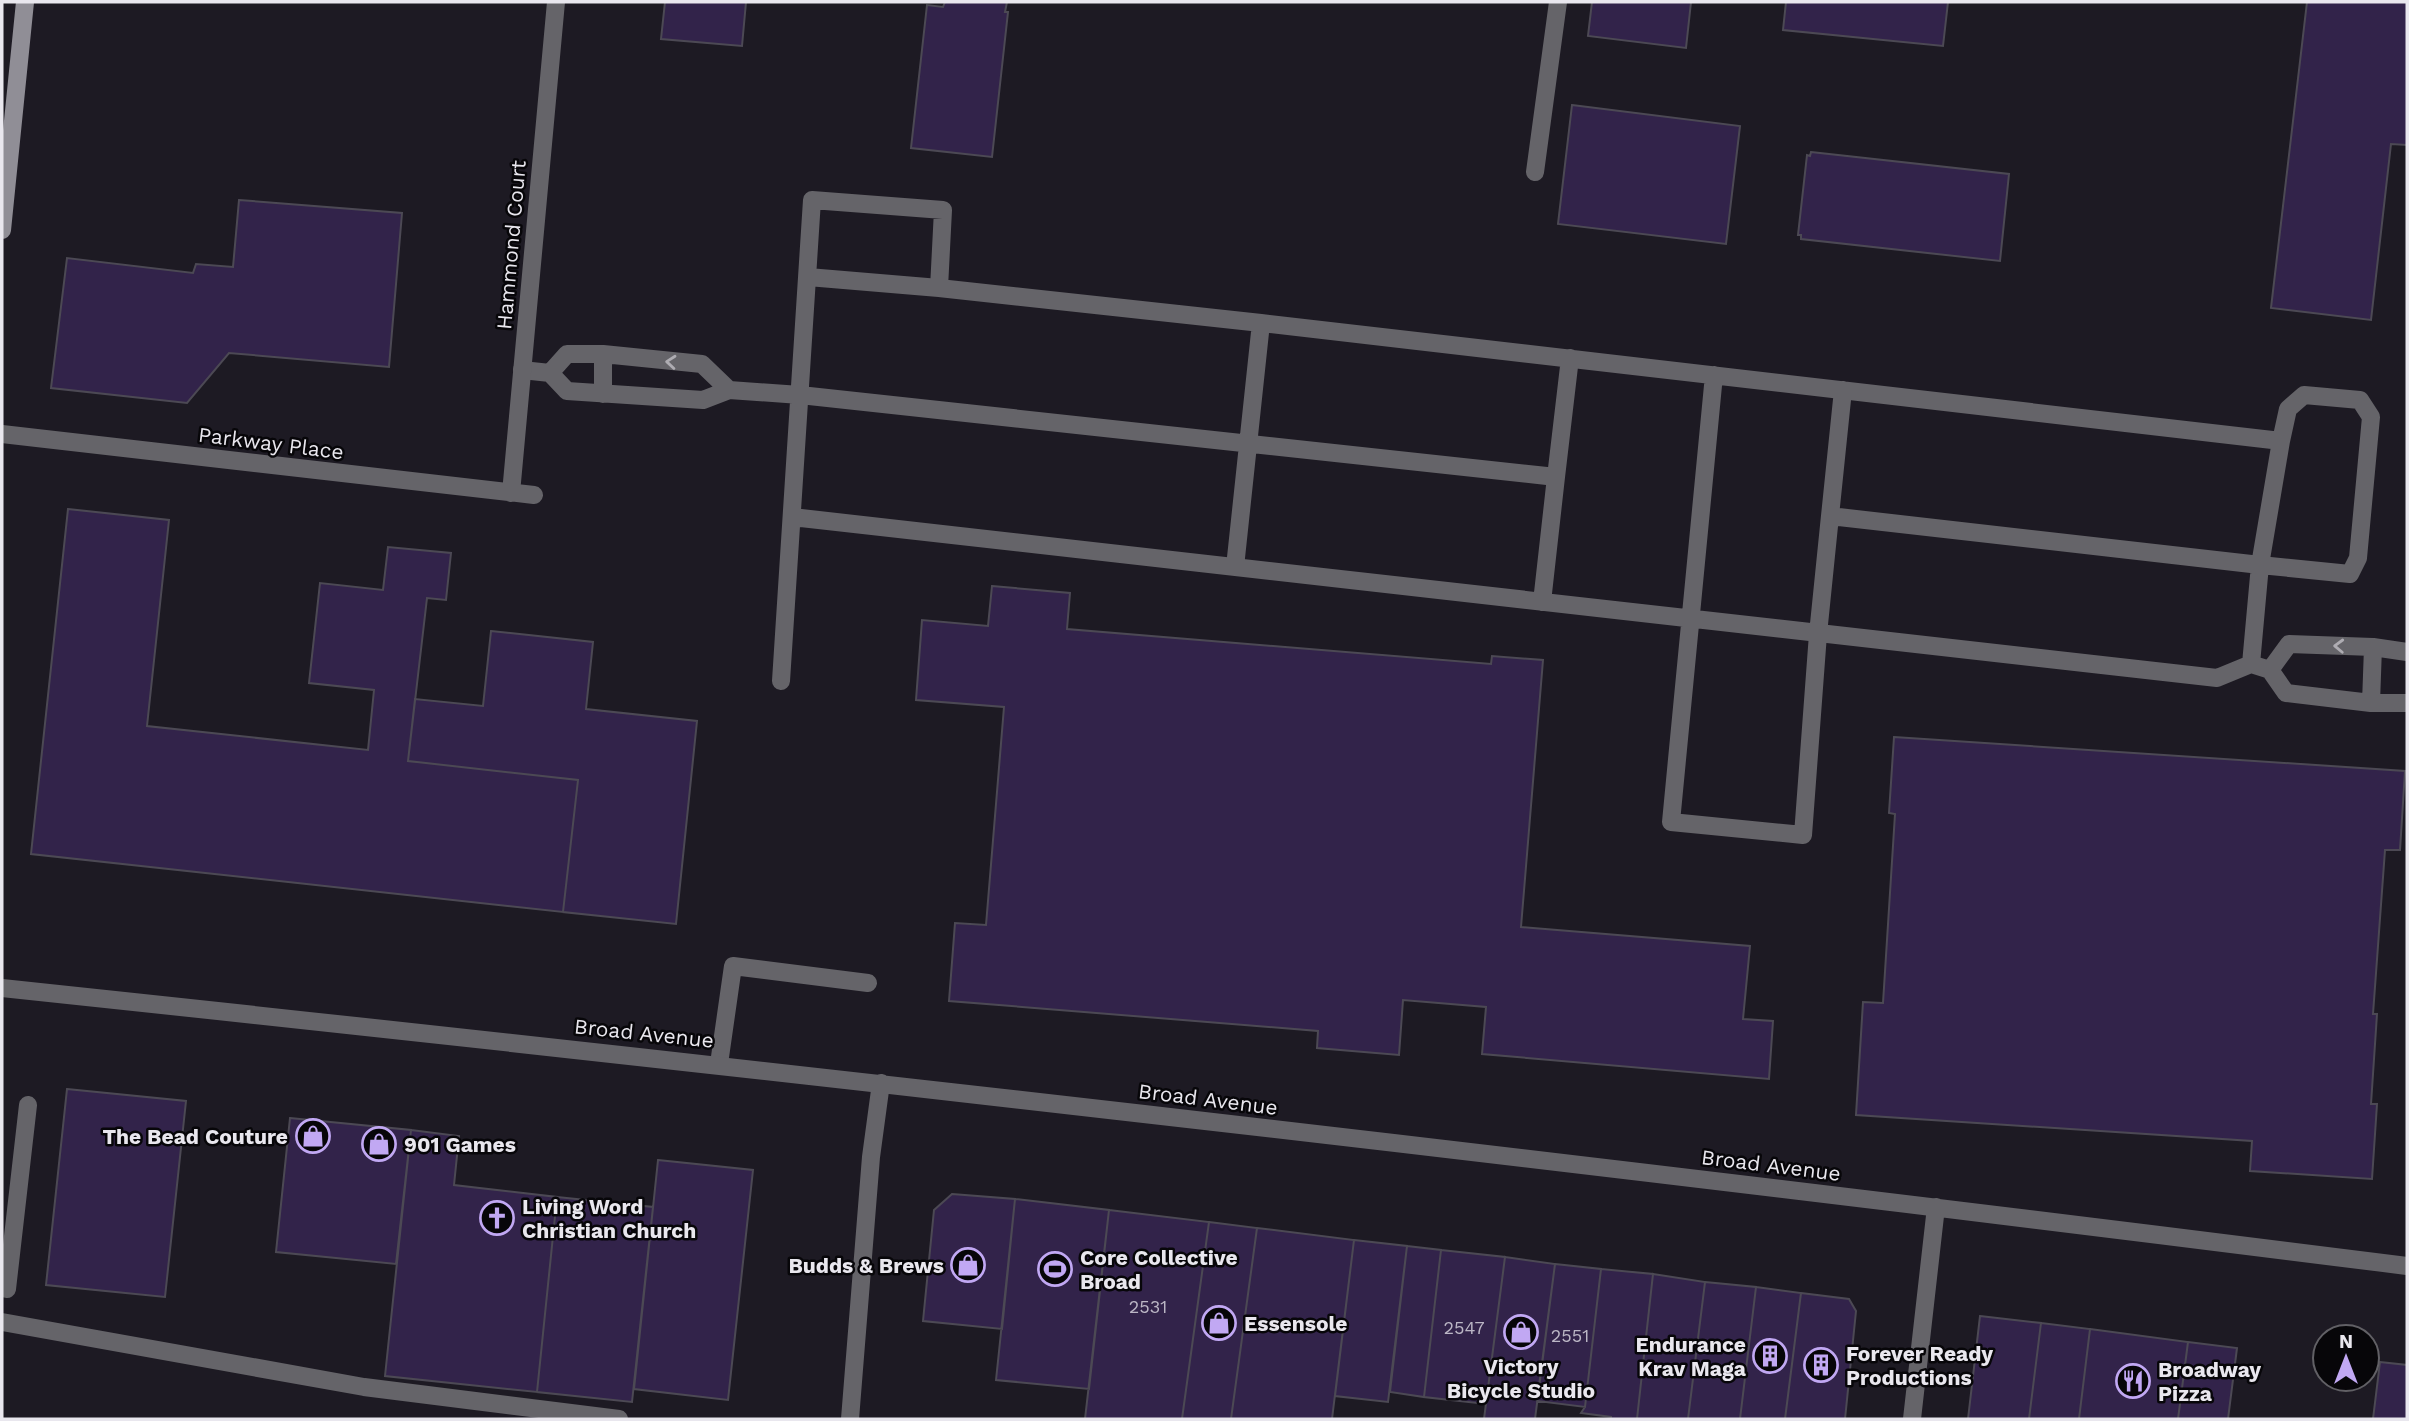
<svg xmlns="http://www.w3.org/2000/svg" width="2409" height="1421" font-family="'Work Sans',sans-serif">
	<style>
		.building { fill: #32234a; stroke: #4c4954; stroke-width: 2 }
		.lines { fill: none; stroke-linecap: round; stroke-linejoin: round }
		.lane { stroke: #656469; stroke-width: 18 }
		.street { stroke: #656469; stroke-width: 18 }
		.secondary { stroke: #908e96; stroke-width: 18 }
		.oneway { stroke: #aeacb2 }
		.labels { text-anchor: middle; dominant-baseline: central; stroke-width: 5; stroke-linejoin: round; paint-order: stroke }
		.number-label { font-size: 18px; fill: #bbb6c5 }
		.street-label { font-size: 21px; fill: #e9e7ee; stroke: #070609 }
		.poi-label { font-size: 21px; font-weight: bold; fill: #e9e7ee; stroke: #070609; text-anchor: start }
	</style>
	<rect width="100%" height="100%" fill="#1d1a23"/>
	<path class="building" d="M665 2H746L742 46 661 39Z
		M945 2H1007L1005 12H1008L992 157 911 148 927 5 943 7Z
		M1592 2H1691L1686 48 1588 36Z
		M1786 2H1948L1943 46 1783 30Z
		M2307 2H2407V145L2391 144 2371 320 2271 308Z
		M1572 105 1740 126 1726 244 1558 224Z
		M1811 152 2009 174 2000 261 1801 239V235H1798L1807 155 1810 156Z
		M239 200 402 213 389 367 229 353 187 403 51 388 67 258 193 273 196 264 233 267Z
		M68 509 169 520 147 726 368 750 374 690 309 683 320 583 383 590 388 547 451 553 446 600 427 598 408 761 578 780 563 912 31 854Z
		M992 586 1070 593 1067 629 1491 664 1492 656 1543 660 1521 927 1750 946 1743 1019 1773 1021 1769 1079 1482 1054 1486 1007 1403 1000 1399 1055 1317 1048 1318 1031 949 1001 955 923 986 925 1004 707 916 700 922 620 988 626Z
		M491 631 593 642 586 709 697 721 676 924 563 912 578 780 408 761 415 699 483 706Z
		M1894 737 2405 771 2400 850H2385L2373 1014H2377L2371 1104H2377L2372 1179 2250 1171 2252 1141 1856 1115 1863 1002 1883 1003 1895 814 1889 813Z
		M67 1089 186 1101 165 1297 46 1285Z
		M290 1118 411 1130 396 1264 276 1252Z
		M411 1130 459 1136 454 1185 557 1197 537 1392 385 1376Z
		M658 1160 753 1170 728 1400 634 1389Z
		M952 1194 1015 1199 1002 1329 923 1321 934 1210Z
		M557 1197 653 1207 632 1402 537 1392Z
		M1015 1199 1109 1210 1089 1389 996 1380Z
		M1109 1210 1209 1222 1182 1419H1085Z
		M1209 1222 1257 1228 1231 1419H1182Z
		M1257 1228 1354 1240 1332 1419H1231Z
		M1354 1240 1407 1246 1388 1402 1335 1396Z
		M1407 1246 1441 1250 1424 1397 1390 1392Z
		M1441 1250 1505 1257 1486 1404 1424 1397Z
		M1505 1257 1555 1264 1535 1419H1484Z
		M1555 1264 1601 1269 1585 1407 1537 1401Z
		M1601 1269 1653 1274 1637 1419H1611V1417L1581 1413 1585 1407Z
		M1653 1274 1705 1282 1688 1419H1637Z
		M1705 1282 1756 1287 1740 1419H1688Z
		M1756 1287 1801 1293 1785 1419H1740Z
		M1801 1293 1849 1299 1856 1311 1845 1419H1785Z
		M1980 1316 2041 1323 2029 1419H1968Z
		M2041 1323 2090 1329 2079 1419H2029Z
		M2090 1329 2188 1342 2178 1419H2079Z
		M2188 1342 2237 1348 2228 1419H2178Z
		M2380 1362 2407 1365V1419H2373Z"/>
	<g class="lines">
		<path class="lane" d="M808 277 939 288
			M603 354V394
			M522 370 550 373 567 391 703 400 729 390 800 395 1556 477 1570 358
			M550 373 567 354H603L702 364 729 390
			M1714 375 1671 822 1803 835 1818 634 1830 516
			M1843 390 1830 516 2260 565 2281 441
			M792 517 2217 678 2251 664 2270 670 2286 693 2371 703H2407
			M1235 567 1261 323
			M1542 602 1556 477
			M2270 670 2289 644 2373 647 2407 652
			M781 681 812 200 943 210 939 288 1261 323 2281 441 2288 409 2304 395 2360 400 2371 417 2358 558 2350 574 2260 565 2251 664
			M2371 703 2373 647
			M719 1064 733 966 868 983
			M2 1288 7 1289 28 1105
			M2 1322 364 1387 619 1419"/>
		<path class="street" d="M1535 172 1558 2
			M2 434 534 495
			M511 493 556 2
			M2 988C804 1073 1606 1165 2407 1266
			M850 1419 871 1157 881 1083
			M1912 1419 1936 1207"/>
		<path class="secondary" d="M2 230 25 2"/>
	</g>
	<defs><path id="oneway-chevron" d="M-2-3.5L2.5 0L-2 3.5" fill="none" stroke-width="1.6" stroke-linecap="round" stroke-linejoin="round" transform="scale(1.75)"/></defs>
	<g class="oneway">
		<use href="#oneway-chevron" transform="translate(671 362) rotate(-175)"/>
		<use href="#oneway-chevron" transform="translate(2339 646) rotate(-178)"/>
	</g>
	<defs>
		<g id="shop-ring" transform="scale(1.75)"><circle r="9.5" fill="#070609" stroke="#c1a8f3" stroke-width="1.5"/><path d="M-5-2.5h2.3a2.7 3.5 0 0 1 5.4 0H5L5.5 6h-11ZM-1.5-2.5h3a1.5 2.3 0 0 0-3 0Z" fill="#c1a8f3"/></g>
		<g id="church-ring" transform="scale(1.75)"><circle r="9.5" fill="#070609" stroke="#c1a8f3" stroke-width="1.5"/><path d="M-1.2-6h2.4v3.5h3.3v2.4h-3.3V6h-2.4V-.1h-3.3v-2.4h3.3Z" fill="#c1a8f3"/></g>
		<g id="stadium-ring" transform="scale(1.75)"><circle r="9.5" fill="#070609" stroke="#c1a8f3" stroke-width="1.5"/><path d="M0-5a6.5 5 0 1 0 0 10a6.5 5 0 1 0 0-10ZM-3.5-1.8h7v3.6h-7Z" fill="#c1a8f3"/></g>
		<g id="building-ring" transform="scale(1.75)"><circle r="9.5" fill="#070609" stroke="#c1a8f3" stroke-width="1.5"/><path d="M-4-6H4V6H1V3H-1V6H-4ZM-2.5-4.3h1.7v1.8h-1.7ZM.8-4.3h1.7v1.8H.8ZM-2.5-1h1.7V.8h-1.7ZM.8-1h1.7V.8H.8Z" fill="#c1a8f3"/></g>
		<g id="restaurant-ring" transform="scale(1.75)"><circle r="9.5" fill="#070609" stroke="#c1a8f3" stroke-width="1.5"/><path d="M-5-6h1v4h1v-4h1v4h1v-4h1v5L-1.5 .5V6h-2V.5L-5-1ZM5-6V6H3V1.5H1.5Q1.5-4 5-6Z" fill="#c1a8f3"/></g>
	</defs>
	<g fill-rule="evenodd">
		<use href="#shop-ring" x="313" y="1136"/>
		<use href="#shop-ring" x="379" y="1144"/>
		<use href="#church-ring" x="497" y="1218"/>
		<use href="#shop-ring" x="968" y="1265"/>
		<use href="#stadium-ring" x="1055" y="1269"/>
		<use href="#shop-ring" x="1219" y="1323"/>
		<use href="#shop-ring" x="1521" y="1332"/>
		<use href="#building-ring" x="1770" y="1356"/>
		<use href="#building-ring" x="1821" y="1365"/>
		<use href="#restaurant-ring" x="2133" y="1381"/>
	</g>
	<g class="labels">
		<g class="number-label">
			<text x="1148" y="1306">2531</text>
			<text x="1464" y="1327">2547</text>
			<text x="1570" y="1335">2551</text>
		</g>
		<g class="street-label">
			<text transform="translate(511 245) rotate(-85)">Hammond Court</text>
			<text transform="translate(271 443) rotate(7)">Parkway Place</text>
			<text transform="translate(644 1033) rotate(6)">Broad Avenue</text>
			<text transform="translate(1208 1099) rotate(7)">Broad Avenue</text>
			<text transform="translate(1771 1165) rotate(7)">Broad Avenue</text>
		</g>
		<g class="poi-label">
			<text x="288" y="1136" text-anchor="end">The Bead Couture</text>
			<text x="404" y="1144">901 Games</text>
			<text x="522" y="1206">Living Word<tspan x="522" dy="24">Christian Church</tspan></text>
			<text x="1080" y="1257">Core Collective<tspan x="1080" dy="24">Broad</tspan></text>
			<text x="944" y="1265" text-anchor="end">Budds &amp; Brews</text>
			<text x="1244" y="1323">Essensole</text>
			<text x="1746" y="1344" text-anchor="end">Endurance<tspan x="1746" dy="24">Krav Maga</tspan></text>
			<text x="1846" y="1353">Forever Ready<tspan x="1846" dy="24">Productions</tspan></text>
			<text x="1521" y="1366" text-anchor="middle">Victory<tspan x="1521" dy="24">Bicycle Studio</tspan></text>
			<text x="2158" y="1369">Broadway<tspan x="2158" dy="24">Pizza</tspan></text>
		</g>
	</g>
	<rect width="2409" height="1421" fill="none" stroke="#e9e7ee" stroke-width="7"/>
	<g transform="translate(2346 1358)"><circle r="33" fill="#070609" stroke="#616065" stroke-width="2"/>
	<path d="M0-5L12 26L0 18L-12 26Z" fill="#c1a8f3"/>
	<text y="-10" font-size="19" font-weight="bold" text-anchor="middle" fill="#e9e7ee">N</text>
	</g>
</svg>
